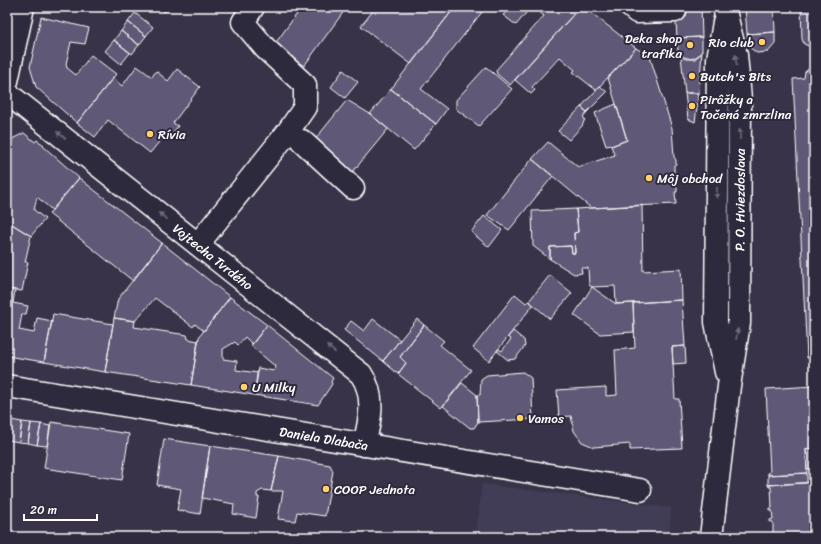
<svg xmlns="http://www.w3.org/2000/svg" width="821" height="544" font-family="Sriracha,sans-serif">
	<style>
		.built { fill: #433e56 }
		.building { fill: #5e5876; stroke: #fff }
		.lines { fill: none; stroke-linecap: round; stroke-linejoin: round }
		.minor-casing { stroke: #fff; stroke-width: 25 }
		.minor { stroke: #2f2a3d; stroke-width: 22 }
		.oneway { fill: #6d6a77 }
		.poi-dot { fill: #ffd166; stroke: #2f2a3d; stroke-width: 1.5 }
		.labels { text-anchor: middle; dominant-baseline: central; stroke-width: 4; stroke-linejoin: round; paint-order: stroke }
		.poi-label { font-size: 13px; fill: #fff; stroke: #2f2a3d; text-anchor: start }
		.street-label { font-size: 13px; fill: #fff; stroke: #2f2a3d }
	</style>
	<rect width="100%" height="100%" fill="#383348"/>
	<filter id="ink" filterUnits="userSpaceOnUse"><feTurbulence type="fractalNoise" baseFrequency=".025" numOctaves="2"/><feDisplacementMap in="SourceGraphic" scale="8" xChannelSelector="R" yChannelSelector="G"/><feConvolveMatrix kernelMatrix="1 2 1 2 8 2 1 2 1" color-interpolation-filters="sRGB"/></filter>
	<g filter="url(#ink)">
		<path class="built" d="M482 484 671 508 669 537H476Z"/>
		<path class="building" d="M158 7H169L165 12Z
			M302 7H347L304 66 274 45Z
			M376 7H455L411 64 361 26Z
			M455 7H486L421 89 447 109 436 124 391 89Z
			M504 7H531L516 25 503 15 508 10Z
			M536 7H580L510 85 497 74 496 70 544 16 535 8Z
			M580 7H584L636 48 596 90 573 72 575 70 560 57 532 87 535 90 531 94 515 80Z
			M675 7H701L702 37 677 38Z
			M745 7H774L775 32 747 34Z
			M801 7H814V358H807L793 79 804 78 805 72 812 66 811 47 804 44 802 39Z
			M135 13 153 27 146 36 128 22Z
			M41 17 89 28 85 44 71 42 66 64 67 68 76 75 91 55 116 74 77 123 36 87 30 67Z
			M128 22 146 36 139 45 121 31Z
			M121 31 139 45 132 54 114 40Z
			M775 32V44L768 52 757 53 749 47 747 34Z
			M702 37V51L700 55 691 59 681 56 678 52 677 38Z
			M114 40 130 53 121 64 105 51Z
			M636 48 650 57 672 128 674 157 676 160V164L674 165V185L677 186V192H675L676 204 591 208 532 159 548 142 578 167 615 155 611 146 627 140 608 78Z
			M702 51 699 93H685L681 56 685 59H695Z
			M137 66 152 77 156 71 168 81 177 69 200 87 173 123 178 126 168 140 163 137 150 153 108 120 95 137 77 123 113 78 122 86Z
			M486 67 512 89 479 126 456 109V100Z
			M343 70 358 82 345 98 331 87Z
			M600 86 607 92 587 112 581 107Z
			M391 89 436 124 414 150 370 114Z
			M685 93H699L695 122 688 119Z
			M347 100 370 114 388 129 351 174 313 142Z
			M616 104 627 140 611 146V145L606 146 595 113Z
			M581 107 587 112 583 117 585 119 582 126 569 140 558 131Z
			M24 133 35 142 37 140 44 145 43 146 79 178 52 210 37 197 34 210 45 219 31 236 7 221V164L12 139Z
			M532 159 553 176 509 230 487 215Z
			M79 178 162 243 133 281 49 214Z
			M642 205 643 271 681 269 682 300 616 304 615 286 592 287 589 285 588 268H581L582 273 574 274 550 259V247L571 246 572 253H575L574 233 578 232 576 209Z
			M576 209 578 232 574 233 575 253H572L571 246 550 247V259L533 246 532 211Z
			M484 216 502 230 489 247 471 232Z
			M7 221 31 236 25 262H28L22 291 7 289Z
			M162 243 230 297 204 331 195 324 193 327 155 298 135 321 114 318 118 299Z
			M550 275 572 293 550 319 529 301Z
			M592 287 616 304 633 303 634 332 600 334 574 315Z
			M7 289 15 290 13 303 28 306 26 314H22L19 330 34 333 37 318 52 321 44 362 7 356Z
			M515 294 526 303 529 301 533 305 489 361 473 348Z
			M230 297 267 325 252 344 245 337 238 345 235 342 223 349V359L237 361 236 370 258 373 254 395 191 385 199 337Z
			M682 300 685 346 672 347 675 399H679L682 448 630 450V444L594 447 582 442 574 431 571 416 559 417 557 390 606 387V396L617 395 615 350 635 348 633 303Z
			M53 314 113 324 105 372 44 362Z
			M114 318 135 321 134 327 187 335 188 339 198 341 191 385 105 372Z
			M373 319 400 340 383 361 344 330 351 321 364 331Z
			M417 319 424 325 400 357 406 363 398 374 383 361Z
			M267 325 333 378 331 382 332 384 318 405 254 395 258 368 274 371 276 367 251 346Z
			M424 325 444 341 440 345 471 370 441 408 398 374 406 363 400 357Z
			M513 331 524 340 525 346 515 359 508 360 497 351 498 349 502 351 511 339 508 337Z
			M685 346 686 363 673 364 672 347Z
			M523 372 531 378 533 419 478 422 477 395H480L481 379 487 375Z
			M462 383 477 395 478 422 474 428H470L443 406Z
			M814 386V448L806 449 807 473 768 475V473L770 472 766 389Z
			M11 420 22 422 19 442 8 440Z
			M22 422 31 423 28 443 19 442Z
			M51 422 129 434 122 480 44 468Z
			M31 423 41 424 37 445 28 443Z
			M41 424 50 426 47 446 37 445Z
			M164 439 210 446 200 514 177 510 181 489 157 485Z
			M210 446 279 456 271 491 262 490 257 493V497H259L256 518 233 514 234 504 202 498Z
			M814 448V469H807L806 449Z
			M279 456 330 465 333 471 325 516 297 512 295 521 278 519 283 491H271Z
			M807 473V483L768 485V475Z
			M814 482V537H773V522H770V520L773 519 772 510 770 511V508H772L771 487H769L768 485Z"/>
		<g class="lines">
			<g class="minor-casing">
				<g id="minor">
					<path d="M631 7 637 12 675 11"/>
					<path d="M724 22 718 59 716 322 726 372"/>
					<path d="M7 81 23 7"/>
					<path id="s1" d="M7 93 361 374C376 396 370 421 364 445"/>
					<path d="M302 141 353 188"/>
					<path d="M198 244 287 133 305 107V85L265 48 243 22 253 7"/>
					<path id="s2" d="M7 386 640 490"/>
					<path id="s3" d="M711 537 729 386 739 323 740 99 736 55 724 7"/>
				</g>
			</g>
			<use href="#minor" class="minor"/>
		</g>
		<defs><path id="oneway-solid" d="M-6-.8H1V-3.2L6.5 0L1 3.2V.8H-6Z"/></defs>
		<g class="oneway">
			<use href="#oneway-solid" transform="translate(736 60) rotate(-96)"/>
			<use href="#oneway-solid" transform="translate(740 134) rotate(-90)"/>
			<use href="#oneway-solid" transform="translate(61 135) rotate(-142)"/>
			<use href="#oneway-solid" transform="translate(717 193) rotate(90)"/>
			<use href="#oneway-solid" transform="translate(163 216) rotate(-142)"/>
			<use href="#oneway-solid" transform="translate(737 334) rotate(-81)"/>
			<use href="#oneway-solid" transform="translate(331 349) rotate(-141)"/>
		</g>
	</g>
	<g class="poi-dot">
		<circle cx="762" cy="42" r="4"/>
		<circle cx="690" cy="45" r="4"/>
		<circle cx="692" cy="76" r="4"/>
		<circle cx="692" cy="106" r="4"/>
		<circle cx="150" cy="134" r="4"/>
		<circle cx="649" cy="178" r="4"/>
		<circle cx="244" cy="387" r="4"/>
		<circle cx="520" cy="418" r="4"/>
		<circle cx="326" cy="489" r="4"/>
	</g>
	<g class="labels">
		<g class="poi-label">
			<text x="682" y="38" text-anchor="end">Deka shop<tspan x="682" dy="15">trafika</tspan></text>
			<text x="754" y="42" text-anchor="end">Rio club</text>
			<text x="700" y="76">Butch's Bits</text>
			<text x="700" y="99">Pirôžky a<tspan x="700" dy="15">Točená zmrzlina</tspan></text>
			<text x="158" y="134">Rívia</text>
			<text x="657" y="178">Môj obchod</text>
			<text x="252" y="387">U Milky</text>
			<text x="528" y="418">Vamos</text>
			<text x="334" y="489">COOP Jednota</text>
		</g>
		<g class="street-label">
			<text stroke="none"><textPath href="#s3" startOffset="339">P. O. Hviezdoslava</textPath></text>
			<text stroke="none"><textPath href="#s1" startOffset="263">Vojtecha Tvrdého</textPath></text>
			<text stroke="none"><textPath href="#s2" startOffset="321">Daniela Dlabača</textPath></text>
		</g>
	</g>
	<rect width="821" height="544" fill="none" stroke="#2f2a3d" stroke-width="24"/>
	<rect x="12" y="12" width="797" height="520" fill="none" stroke="#fff" stroke-width="1.5" filter="url(#ink)"/>
	<path d="M24 514v6h73v-6" fill="none" stroke="#ffffff" stroke-width="2"/>
	<text x="30" y="514" font-size="12" fill="#ffffff" stroke="#2f2a3d" stroke-width="3" paint-order="stroke">20 m</text>
</svg>
